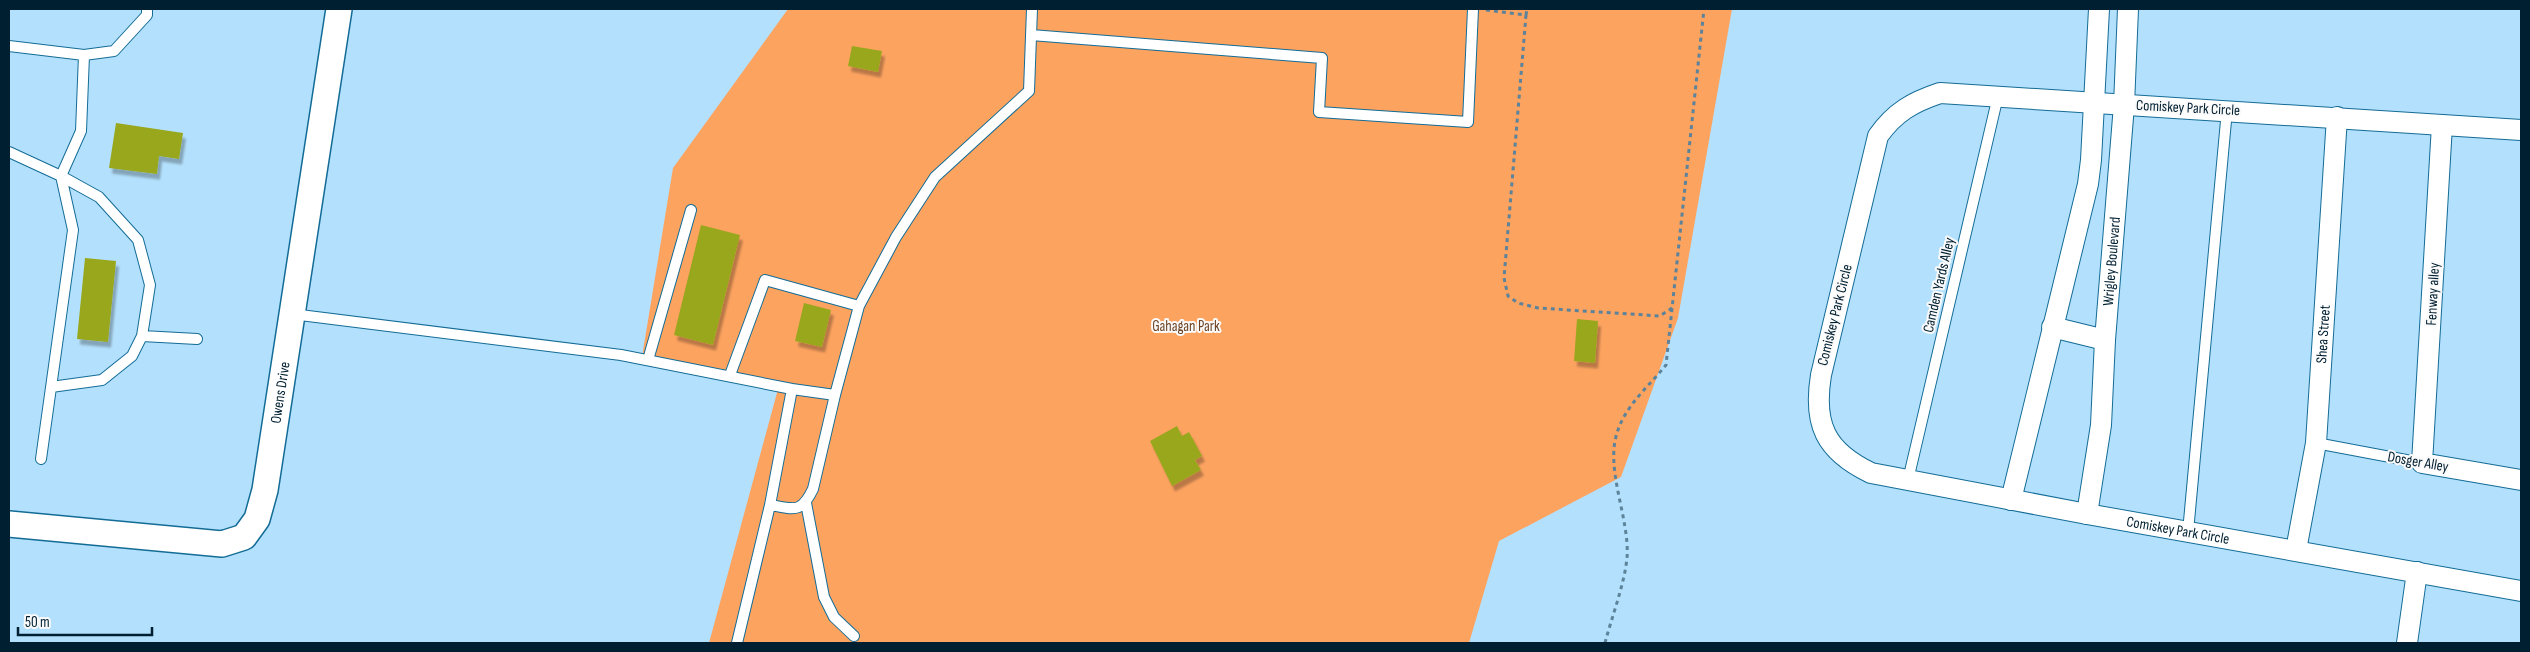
<svg xmlns="http://www.w3.org/2000/svg" width="2530" height="652" font-family="'Sofia Sans Condensed',sans-serif">
	<style>
		.green { fill: #fda360 }
		.building { fill: #98a71c; filter: url(#shadow) }
		.lines { fill: none; stroke-linecap: round; stroke-linejoin: round }
		.service-casing { stroke: #136c96; stroke-width: 12 }
		.minor-casing { stroke: #136c96; stroke-width: 22 }
		.tertiary-casing { stroke: #136c96; stroke-width: 28 }
		.path { stroke: #5c839a; stroke-width: 3; stroke-dasharray: 4 4; stroke-linecap: butt }
		.service { stroke: #fff; stroke-width: 10 }
		.minor { stroke: #fff; stroke-width: 20 }
		.tertiary { stroke: #fff; stroke-width: 25 }
		.labels { text-anchor: middle; dominant-baseline: central; stroke-width: 4; stroke-linejoin: round; paint-order: stroke }
		.street-label { font-size: 15px; fill: #001f31; stroke: #fafafa }
		.park-label { font-size: 15px; fill: #6c4324; stroke: #fafafa }
	</style>
	<defs>
		<filter id="shadow"><feDropShadow dx="3" dy="5.5" stdDeviation="1" flood-color="#0004"/></filter>
	</defs>
	<rect width="100%" height="100%" fill="#b3e0fc"/>
	<path class="green" d="M788 9H1732L1678 318 1621 477 1499 541 1469 643H709L778 389 641 363 673 168Z"/>
	<path class="building" d="M852 46 882 51 878 72 848 66Z
		M116 123 183 133 179 159 159 156 157 174 109 168Z
		M701 225 740 235 713 345 674 335Z
		M85 258 116 261 108 342 77 339Z
		M804 303 831 310 822 347 795 341Z
		M1577 319 1598 321 1595 363 1574 361Z
		M1177 426 1182 436 1189 432 1202 456 1195 460 1201 470 1172 486 1150 441Z"/>
	<g class="lines">
		<g class="service-casing">
			<path id="service" d="M1031 35 1322 58 1319 112 1468 122 1473 9
				M9 46 84 55
				M9 152 61 176 73 230 41 459
				M292 314 621 355 792 389
				M142 336 150 285 138 240 99 197 61 176 81 131 84 55 114 51 147 15V9
				M648 360 691 210
				M730 375 765 280 859 306
				M51 387 102 380 132 356 142 336 197 339
				M2316 443 2422 463
				M1908 480 1998 96
				M806 503 824 597 834 617 854 636
				M770 505C794 509 801 514 813 489L835 395
				M2188 532 2227 110
				M737 643 770 505 792 389 835 395 859 306 896 237 935 177 1029 91 1032 9"/>
		</g>
		<g class="minor-casing">
			<g id="minor">
				<path d="M2442 125 2422 463 2521 480"/>
				<path id="s1" d="M2521 130 1940 93C1913 102 1895 112 1878 136L1821 375C1813 424 1825 451 1871 473L2087 514 2521 591"/>
				<path d="M2052 327 2105 340"/>
				<path d="M2011 500 2088 184 2091 160 2099 9"/>
				<path id="s2" d="M2087 514 2101 425 2105 340 2124 105 2128 9"/>
				<path id="s3" d="M2296 550 2316 443 2337 117"/>
				<path d="M2407 643 2417 572"/>
			</g>
		</g>
		<g class="tertiary-casing">
			<g id="tertiary">
				<path id="s4" d="M9 524 222 544 244 537 257 519 265 490 339 9"/>
			</g>
		</g>
		<path class="path" d="M1486 10 1526 15 1527 9
			M1526 15 1504 278 1508 296 1518 303 1538 308 1660 316 1672 308
			M1605 643C1612 616 1624 586 1627 558 1630 519 1605 470 1617 433 1625 406 1649 386 1666 365L1704 9"/>
		<use href="#service" class="service"/>
		<use href="#minor" class="minor"/>
		<use href="#tertiary" class="tertiary"/>
	</g>
	<g class="labels">
		<g class="street-label">
			<text transform="translate(2188 108) rotate(3)">Comiskey Park Circle</text>
			<text stroke="none"><textPath href="#s2" startOffset="254">Wrigley Boulevard</textPath></text>
			<text transform="translate(1939 285) rotate(-77)">Camden Yards Alley</text>
			<text transform="translate(2433 294) rotate(-87)">Fenway alley</text>
			<text transform="translate(1835 315) rotate(-76)">Comiskey Park Circle</text>
			<text stroke="none"><textPath href="#s3" startOffset="218">Shea Street</textPath></text>
			<text stroke="none"><textPath href="#s4" startOffset="388">Owens Drive</textPath></text>
			<text transform="translate(2418 462) rotate(10)">Dosger Alley</text>
			<text stroke="none"><textPath href="#s1" startOffset="1338">Comiskey Park Circle</textPath></text>
		</g>
		<g class="park-label">
			<text x="1186" y="326">Gahagan Park</text>
		</g>
	</g>
	<rect width="2530" height="652" fill="none" stroke="#001f31" stroke-width="20"/>
	<path d="M18 627v8h134v-8" fill="none" stroke="#001f31" stroke-width="2.5"/>
	<text x="25" y="627" font-size="15" fill="#001f31" stroke="#fafafa" stroke-width="4" paint-order="stroke">50 m</text>
</svg>
